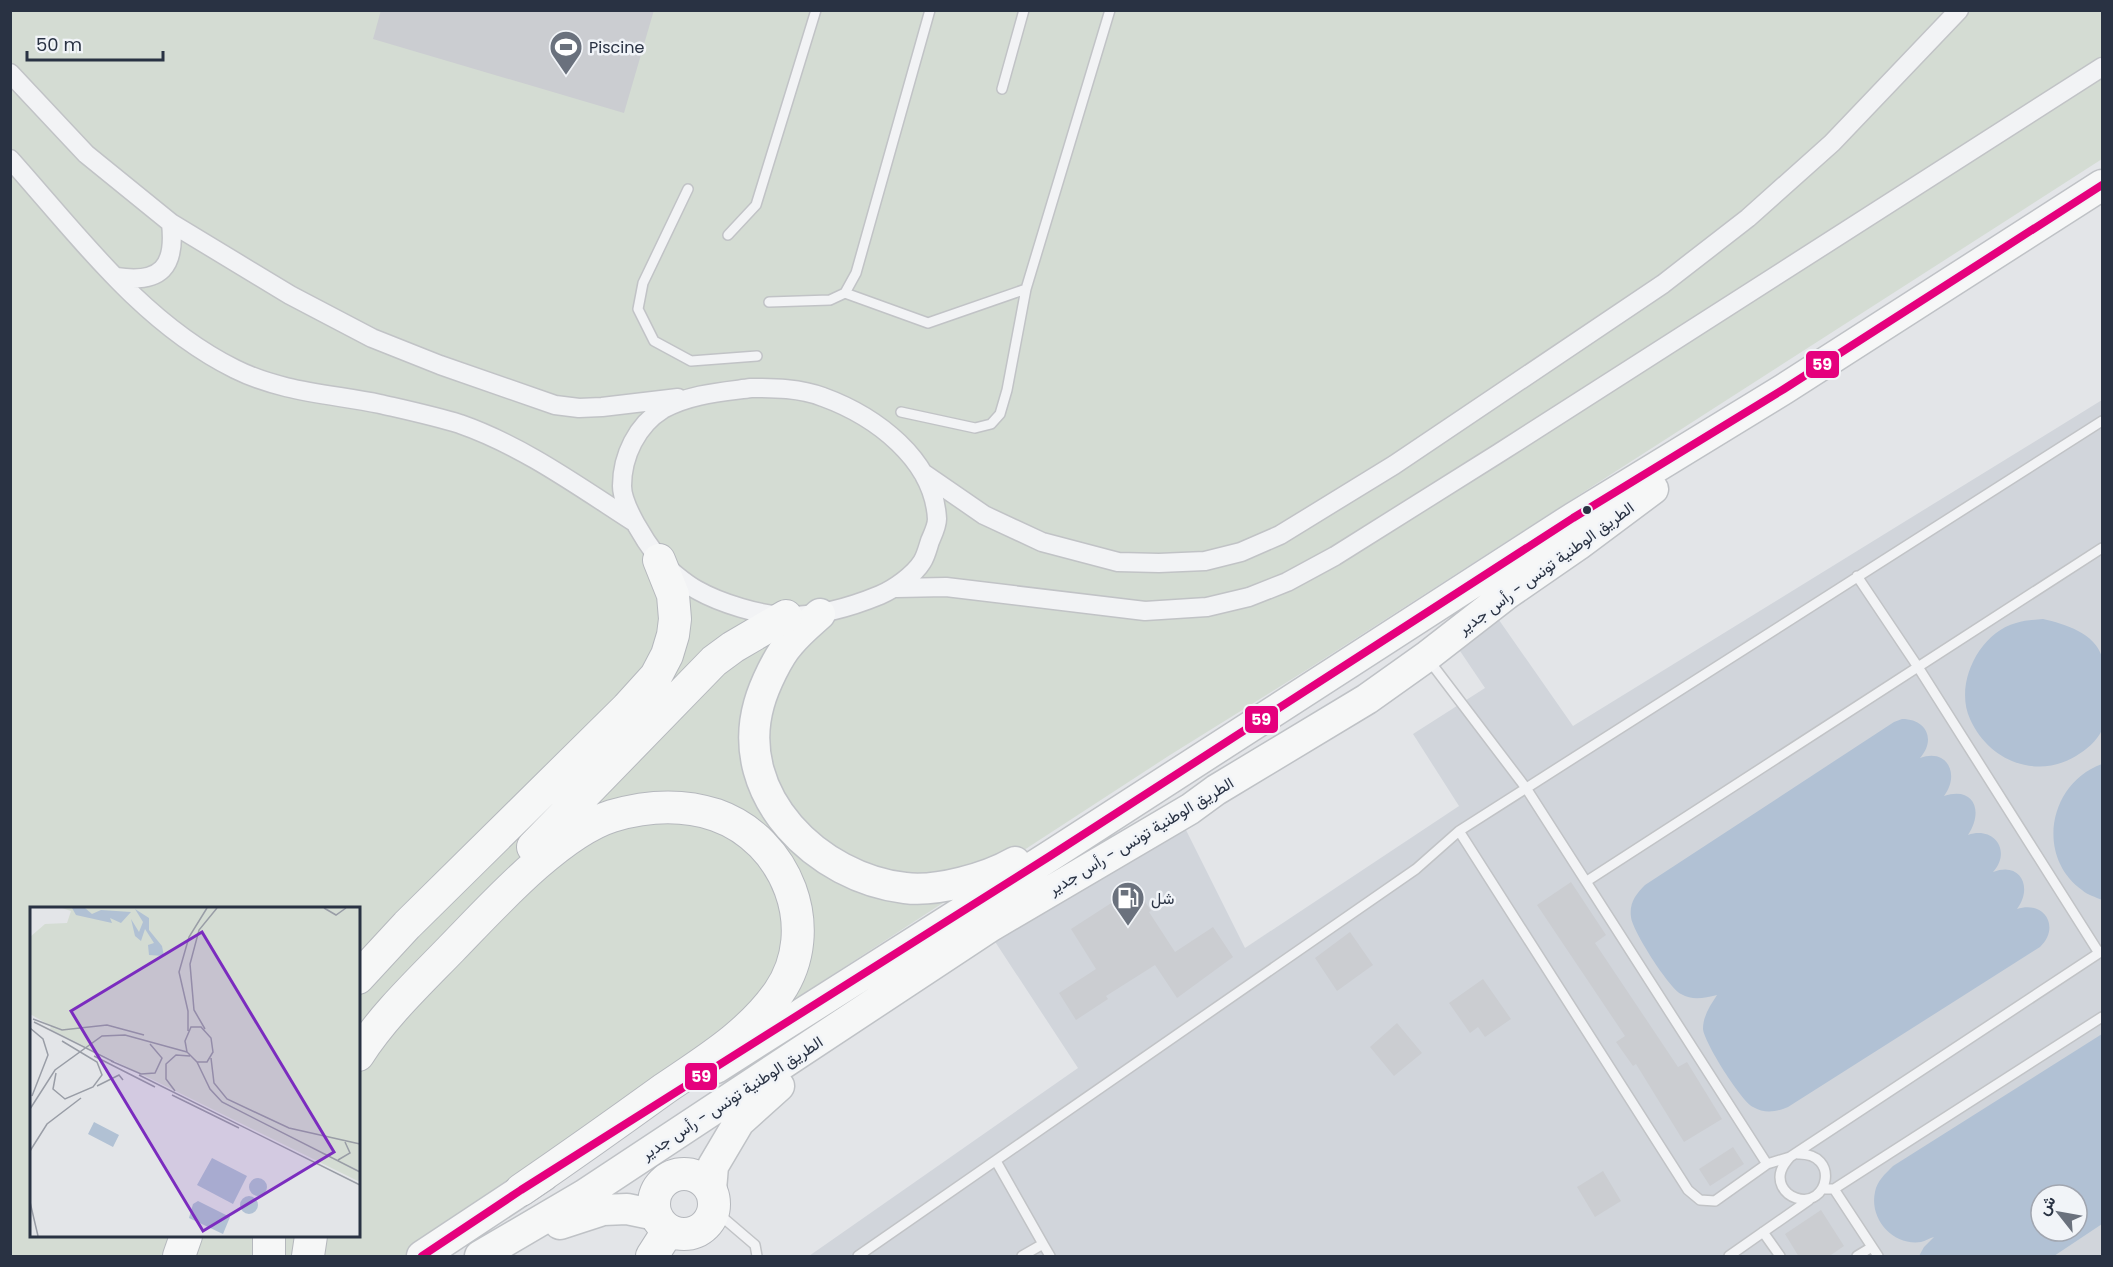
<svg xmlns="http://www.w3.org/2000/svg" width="2113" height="1267" font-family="Poppins,Vazirmatn,sans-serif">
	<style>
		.built { fill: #d1d5db; fill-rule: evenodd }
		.green { fill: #d4dcd3; fill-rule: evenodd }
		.water { fill: #b1c1d4; fill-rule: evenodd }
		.building { fill: #cbcdd1 }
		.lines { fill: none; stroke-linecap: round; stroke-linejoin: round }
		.service-casing { stroke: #c1c3c6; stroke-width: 12 }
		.minor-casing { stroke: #c1c3c6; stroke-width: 21 }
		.primary-casing { stroke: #bfc2c6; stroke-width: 33 }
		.trunk-casing { stroke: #b5b8bd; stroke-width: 34 }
		.service { stroke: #f2f3f5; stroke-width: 9 }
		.minor { stroke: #f2f3f5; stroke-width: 18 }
		.primary { stroke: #f6f7f7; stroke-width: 30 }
		.trunk { stroke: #f6f7f7; stroke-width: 32 }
		.bus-1-casing { stroke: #f1f4f8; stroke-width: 12 }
		.bus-1 { stroke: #e5007d; stroke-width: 8 }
		.bus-dot { fill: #293243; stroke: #f1f4f8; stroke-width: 2 }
		.labels { text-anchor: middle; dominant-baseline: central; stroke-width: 5; stroke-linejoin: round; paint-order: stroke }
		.poi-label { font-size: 16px; fill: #293243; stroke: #f1f4f8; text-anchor: start }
		.street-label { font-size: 16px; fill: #293243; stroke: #f1f4f8 }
		.inset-road { fill: none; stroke: #999da6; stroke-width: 1.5 }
		.view { fill: #7b2cbf; fill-opacity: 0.15; stroke: #7b2cbf; stroke-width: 3 }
		.inset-edge { fill: none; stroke: #293243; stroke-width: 3 }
		.line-badge { stroke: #f1f4f8; stroke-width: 2 }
		.badge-label { font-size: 16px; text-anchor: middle; font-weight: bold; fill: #fff }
	</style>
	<rect width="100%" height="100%" fill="#e3e5e8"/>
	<path class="built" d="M2102 400V1256H809L1078 1068 990 934 1178 814 1245 948 1459 806 1413 734 1485 688 1458 648 1499 620 1573 726ZM2041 1195H2077V1231H2041Z"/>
	<path class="green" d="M10 11H2102V159L1308 669 1170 755 783 1007 408 1256H11ZM32 908H358V1236H32Z"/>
	<path class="water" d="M2043 619C2065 624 2095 633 2102 657 2105 665 2102 676 2102 685 2102 695 2106 721 2102 730 2097 741 2086 750 2076 756 2036 780 1989 761 1970 719 1954 684 1979 633 2016 623 2025 620 2035 620 2043 619Z
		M1902 719C1927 719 1936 740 1920 758 1948 748 1960 775 1944 796 1974 786 1984 811 1968 835 1994 826 2012 851 1993 872 2021 861 2033 888 2017 909 2044 900 2061 927 2040 947L1788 1107C1776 1112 1765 1114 1753 1107 1741 1101 1704 1042 1703 1029 1703 1016 1710 1006 1717 995 1704 998 1693 1001 1681 994 1669 988 1632 930 1631 917 1629 903 1636 894 1645 885L1894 722Z
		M2102 764V900C2096 897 2087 895 2082 890 2035 856 2049 783 2102 764Z
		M2102 1034V1224L2054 1256H1919L1924 1247 1934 1237C1930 1238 1925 1241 1921 1242 1893 1246 1869 1219 1875 1192 1877 1181 1885 1174 1893 1166ZM2041 1195H2077V1231H2041Z"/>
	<path class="building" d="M381 10H654L624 113 373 39Z
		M1571 882 1606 935 1595 943 1678 1067 1687 1062 1722 1119 1684 1142 1636 1064 1633 1066 1616 1042 1625 1036 1537 905Z
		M1136 887 1151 911 1149 912 1175 952 1213 927 1233 957 1177 998 1155 965 1106 996 1108 999 1076 1020 1059 993 1096 969 1071 929Z
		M1350 932 1373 965 1337 991 1315 958Z
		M1483 979 1511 1019 1485 1037 1478 1027 1470 1033 1449 1003Z
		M1397 1023 1422 1053 1394 1076 1370 1047Z
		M1733 1147 1744 1164 1710 1186 1699 1169Z
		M1603 1171 1621 1201 1595 1217 1577 1187Z
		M1821 1210 1844 1246 1828 1257H1799L1785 1234Z"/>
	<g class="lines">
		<g class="service-casing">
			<path id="service" d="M1002 89 1024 10
				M688 189 643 283 638 309 654 341 691 361 757 356
				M728 235 756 205 816 10
				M845 293 928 323 1026 289
				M769 302 830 300 845 293 856 273 930 10
				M901 412 975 428 991 424 1000 414 1007 390 1026 289 1110 10
				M1857 576 1918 667 2099 953
				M1428 659 1526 788 1767 1164
				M1459 831 1688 1190 1700 1200 1715 1201 1767 1164 1790 1157
				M1587 881 2102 548
				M1798 1154C1841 1153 1828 1209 1796 1198 1790 1196 1785 1192 1782 1186 1777 1175 1782 1166 1790 1157L2102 951
				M996 1161 1043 1244
				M1822 1189H1834L2102 1017
				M1834 1189 1878 1256
				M714 1210 755 1245 757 1256
				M1763 1232 1780 1256
				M858 1256 1416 869 1459 831 2102 421
				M1022 1256 1043 1244 1050 1256
				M1729 1256 1809 1200
				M1857 1256 1872 1247"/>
		</g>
		<g class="minor-casing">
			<path id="minor" d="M10 73 86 154 171 223 290 295 372 338 440 365 555 405 579 408 602 407 678 398
				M10 159C78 235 142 323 235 369 281 392 331 394 380 404 406 410 434 416 460 424 523 446 578 486 634 522
				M116 277C161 284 176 267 171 223
				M751 388C774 388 800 388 823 397 875 416 934 459 937 519 937 526 933 534 930 541 928 547 926 556 922 562 914 575 894 589 880 595 851 607 820 616 788 616 761 616 720 603 697 590 686 584 665 567 658 558 646 542 622 506 622 486 622 456 637 425 663 409 690 394 721 392 751 388Z
				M923 473 984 515 1042 542 1118 562 1159 563 1205 561 1241 552 1280 535 1394 465 1663 284 1748 218 1832 143 1959 10
				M896 588 946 587 1145 611 1207 607 1249 597 1287 582 1335 556 1499 453 2102 67"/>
		</g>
		<g class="primary-casing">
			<path id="primary" d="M820 614C810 623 799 632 790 643 778 656 764 686 759 704 733 796 818 878 905 888 937 892 987 878 1015 862
				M716 1068 1050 856 1573 518 1784 389 2102 185
				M711 1190 713 1166 739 1122 779 1086
				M560 1224 603 1210 627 1209 656 1215
				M422 1256 543 1176
				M480 1256 584 1195 991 926 1190 809 1216 790 1367 699 1426 657 1507 594 1578 545 1653 489"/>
		</g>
		<g class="trunk-casing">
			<path id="trunk" d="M533 847 714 661 733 647 786 616
				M358 978 407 925 627 708 656 676 667 655 673 635 675 619 673 595 659 560
				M358 1055C383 1016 418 983 451 949 491 908 558 833 612 816 646 806 683 804 716 815 787 840 822 929 779 992 750 1034 705 1061 664 1089 617 1123 569 1157 521 1190
				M654 1204a30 30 0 1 1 60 0a30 30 0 1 1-60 0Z
				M269 1236V1256
				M179 1256 186 1236
				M308 1256 311 1236
				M652 1256 668 1231"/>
		</g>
		<use href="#service" class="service"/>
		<use href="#minor" class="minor"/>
		<use href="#primary" class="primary"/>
		<use href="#trunk" class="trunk"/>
		<g class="bus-1-casing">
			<path id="bus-1" d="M422 1256 521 1190 1050 856 1573 518 1784 389 2102 185"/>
		</g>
		<use href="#bus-1" class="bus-1"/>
	</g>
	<defs>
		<g id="stadium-pin" transform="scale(1.725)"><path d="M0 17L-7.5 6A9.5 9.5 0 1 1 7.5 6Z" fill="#6a717d" stroke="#f1f4f8"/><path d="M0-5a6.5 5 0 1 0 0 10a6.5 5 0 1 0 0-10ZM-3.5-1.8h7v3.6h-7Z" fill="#fff"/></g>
		<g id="fuel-pin" transform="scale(1.725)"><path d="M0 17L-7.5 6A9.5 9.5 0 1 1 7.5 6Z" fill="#6a717d" stroke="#f1f4f8"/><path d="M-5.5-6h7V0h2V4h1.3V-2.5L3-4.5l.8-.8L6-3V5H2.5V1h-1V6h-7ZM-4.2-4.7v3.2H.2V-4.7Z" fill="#fff"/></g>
	</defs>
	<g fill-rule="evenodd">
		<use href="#stadium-pin" x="566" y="47"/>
		<use href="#fuel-pin" x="1128" y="898"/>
	</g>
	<circle class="bus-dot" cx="1587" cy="510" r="5"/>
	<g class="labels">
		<g class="poi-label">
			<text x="589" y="47">Piscine</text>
			<text x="1151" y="898">شل</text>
		</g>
		<g class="street-label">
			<text transform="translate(1546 568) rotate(-36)">الطريق الوطنية تونس - رأس جدير</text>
			<text transform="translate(1141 836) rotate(-31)">الطريق الوطنية تونس - رأس جدير</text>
			<text transform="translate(732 1098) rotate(-33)">الطريق الوطنية تونس - رأس جدير</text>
		</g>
	</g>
	<g transform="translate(30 907)">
		<rect width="330" height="330" fill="#e3e5e8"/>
		<path d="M32 1H330V275L20 122 21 119 0 107V30L15 17 37 16 41 4Z" fill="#d4dcd3"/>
		<path d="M42 1H55L62 7 71 3 101 5 91 16 80 11 82 16 46 8ZM105 2 119 11V23L132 39 134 49 119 48 118 38 124 36 115 22 111 34 105 29 101 12 109 25 113 15ZM64 215 89 228 83 240 58 227ZM182 251 217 269 203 297 167 278ZM219 280a9 9 0 1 1 18 0a9 9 0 1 1-18 0ZM210 298a9 9 0 1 1 18 0a9 9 0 1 1-18 0ZM168 294 200 310 193 327 159 311 163 297Z" fill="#b1c1d4"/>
		<path class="inset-road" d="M294 1 306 8 316 1M3 112 32 123 77 118 114 128M4 115 84 155M161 120H171L181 131 183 145 177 155H167L157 145 155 134ZM0 121 13 132 18 148 2 189M175 122 164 103 160 57 169 23 187 1M158 124V104L149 65 159 30 177 1M64 149 125 180M181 151 184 176 197 192 259 221 330 237M81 154 111 167 125 166 132 151 120 137M167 155 180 182 192 195 330 265M26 166 23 182 35 192 63 180 72 168 67 155 32 134M109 168 330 278M67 179 89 168 93 173M145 184 136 172V157L146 148 160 149M142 188 209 221M0 202 25 163 72 129 95 128 157 145M0 244 17 217 51 191M308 253 320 246 315 235M0 295 8 329"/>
		<path class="view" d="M172 25 304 245 173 324 41 104Z"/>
		<rect width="330" height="330" class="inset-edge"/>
	</g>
	<g class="line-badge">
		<rect x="1805" y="350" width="35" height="29" rx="6" fill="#e5007d"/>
		<rect x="1244" y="705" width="35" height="29" rx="6" fill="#e5007d"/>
		<rect x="684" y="1062" width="34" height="29" rx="6" fill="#e5007d"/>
	</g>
	<g class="badge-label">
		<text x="1822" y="370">59</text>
		<text x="1261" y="725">59</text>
		<text x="701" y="1082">59</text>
	</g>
	<rect width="2113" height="1267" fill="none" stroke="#293243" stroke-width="24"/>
	<g transform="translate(2059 1213) rotate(301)"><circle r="28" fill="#f1f4f8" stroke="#a1a6b0" stroke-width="1.5"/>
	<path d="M0-4.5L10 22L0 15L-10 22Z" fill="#6a717d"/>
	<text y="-9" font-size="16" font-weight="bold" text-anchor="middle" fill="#293243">ش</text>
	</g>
	<path d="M27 51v9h136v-9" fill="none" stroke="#293243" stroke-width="3"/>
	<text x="36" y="51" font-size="18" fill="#293243" stroke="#f1f4f8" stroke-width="4.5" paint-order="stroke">50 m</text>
</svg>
